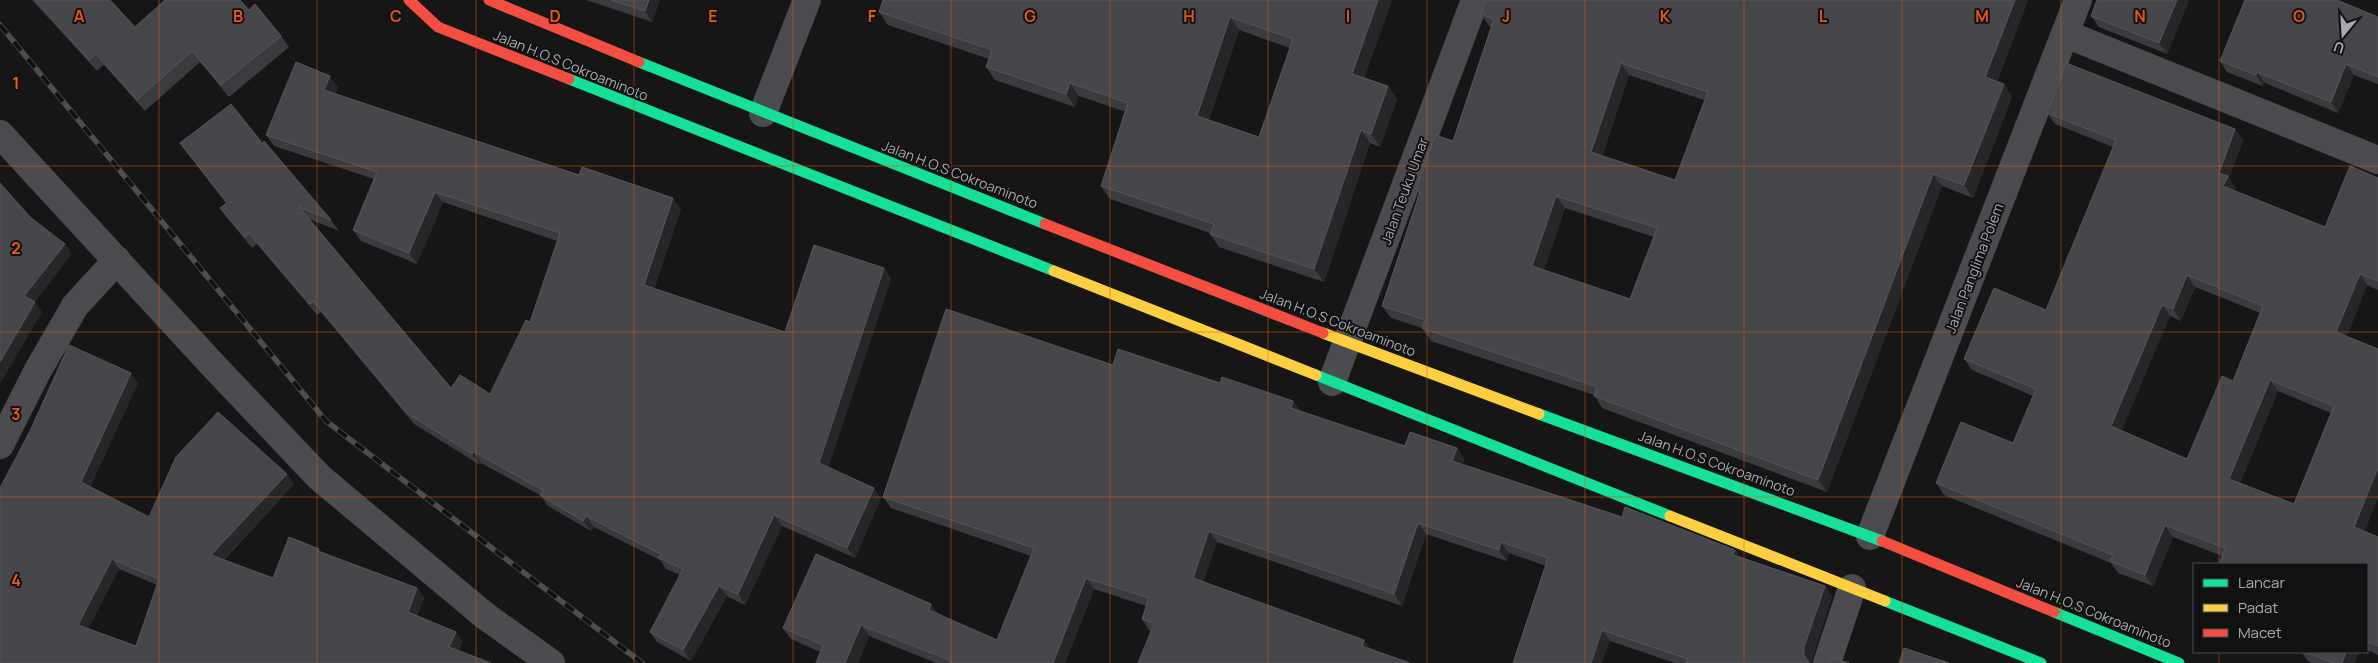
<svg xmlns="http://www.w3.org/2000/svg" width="2378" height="663" font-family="Manrope,sans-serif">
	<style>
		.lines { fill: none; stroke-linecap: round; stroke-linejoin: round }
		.street { stroke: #4b4c4f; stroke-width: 28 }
		.fast { stroke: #16e098; stroke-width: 11 }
		.slow { stroke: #ffcf43; stroke-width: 11 }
		.jam { stroke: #f24e42; stroke-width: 11 }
		.rail-casing { stroke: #4c4d50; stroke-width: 5.5 }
		.rail { stroke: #111112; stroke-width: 4; stroke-dasharray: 11; stroke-linecap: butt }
		.wall { fill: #3a3b3e; fill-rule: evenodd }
		.shaded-wall { fill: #272729 }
		.building { fill: #46474b; stroke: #55575c; fill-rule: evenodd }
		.grid { fill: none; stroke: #e8590c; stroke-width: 1; stroke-opacity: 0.55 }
		.labels { text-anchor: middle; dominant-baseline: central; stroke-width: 4; stroke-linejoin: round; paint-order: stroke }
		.street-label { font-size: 14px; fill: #a8abb7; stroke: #111112 }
		.grid-label { font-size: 16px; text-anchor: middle; font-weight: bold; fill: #e8590c; stroke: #111112; stroke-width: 4; stroke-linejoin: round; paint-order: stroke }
	</style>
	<rect width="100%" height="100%" fill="#161617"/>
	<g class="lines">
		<path class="street" d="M2066 34 2378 160
			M763 113 807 0
			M0 134 209 361 319 477 484 615 551 663
			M1332 382 1475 0
			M0 445 38 370 75 306 117 260
			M1870 536 2078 0
			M1827 663 1852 588"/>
		<path class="fast" d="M639 62 1045 224
			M569 79 1054 271
			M1316 375 1670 516
			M1539 414 1882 541
			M1885 601 2041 663
			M2054 612 2179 663"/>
		<path class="slow" d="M1054 271 1316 375
			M1323 333 1539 414
			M1670 516 1885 601"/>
		<path class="jam" d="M409 0 438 27 569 79
			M489 0 639 62
			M1045 224 1323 333
			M1882 541 2054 612"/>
		<g class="rail-casing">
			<path id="rail" d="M0 25 326 421 642 663"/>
		</g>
		<use href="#rail" class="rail"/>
	</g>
	<path class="wall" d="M32 0H110L135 27 249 10 281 36 289 47 229 97 200 62 145 111 104 65 97 71Z
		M586 0H660L652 22Z
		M1392 0 1364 78 1388 86 1397 99 1380 147 1370 143 1324 282 1219 247 1210 234V233L1110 199 1101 186 1126 112 1079 96 1075 107 995 80 986 67 989 59 888 25 879 12ZM1239 30 1290 48 1259 137 1209 120Z
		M1486 0H2028L1997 82 2004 84 2012 97 1973 198 1942 186 1827 492 1602 408 1594 395 1431 341 1422 328 1391 318 1382 306 1419 195 1416 191 1453 141 1491 27H1490L1481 14ZM1629 75 1704 100 1675 180 1602 156ZM1565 208 1654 237 1630 299 1544 270Z
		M2097 0H2189L2167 54 2099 27 2091 16Z
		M2378 17V84L2354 75 2338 113 2265 83 2263 86 2227 72 2220 61Z
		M338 87 335 94 681 209 654 289 785 332 884 268 891 279 828 468 881 498 855 558 782 526 745 605 727 596 691 661 657 642 650 632 680 575 666 569 660 560 594 527 591 531 548 506 540 495 481 463 480 465 414 424 321 312 317 315 257 244 252 248 228 219 220 208 226 203 180 143 263 144 331 220 339 231 309 219 451 388 490 394 530 322 557 241 443 202 417 264 361 241 353 230 374 179 274 146 266 135Z
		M2047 113 2235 129 2243 140 2229 178 2235 188 2234 191 2325 227 2378 178V290L2367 285 2347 336 2365 531 2378 537V655L2367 650V564L2222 556 2173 537 2153 586 2118 573 2111 563 1944 495 1936 483 2013 443 2033 396 1972 370 1964 359 2046 310 2113 147 2055 124ZM2195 287 2260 313 2233 381 2187 459 2121 431 2170 316 2181 321ZM2278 391 2331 413 2294 504 2240 483Z
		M1113 365 1220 383 1293 401 1301 412 1405 446 1457 448 1464 459 1463 464 1622 517 1735 550 1740 557 1825 586 1832 597 1812 659V663H1675L1610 641 1546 566 1509 553 1507 561 1426 534 1402 606 1217 542 1203 582 1364 640 1370 649 1151 631 1149 630 1142 619 1146 606 1094 589 1065 663H936L869 636 858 663H816L820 652 791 639 783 628 938 614 997 640 1031 556 891 508 883 497Z
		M138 383 90 487 149 517 287 474 294 484 224 560 273 578 322 553 417 588 424 598 417 616 456 632 463 642 0 663 30 431ZM119 569 157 585 136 646 88 629Z
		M2301 652H2359L2354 663H2312L2308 661Z"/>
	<path class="shaded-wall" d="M649 0H660L652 22 645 11Z
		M1378 0H1392L1361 87 1352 74Z
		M2015 0H2028L1994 89 1985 77Z
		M2177 0H2189L2167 54 2159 43Z
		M1230 17 1239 30 1206 129 1197 116Z
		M1621 63 1629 75 1600 164 1591 152Z
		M2346 64 2354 75 2338 113 2331 102Z
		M2257 72 2265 83 2263 86 2256 75Z
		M330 76 338 87 332 101 324 90Z
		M1070 83 1079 96 1075 107 1066 94Z
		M2004 84 2012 97 1973 198 1964 185Z
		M1388 86 1397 99 1380 147 1371 134Z
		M2235 129 2243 140 2229 178 2235 188 2231 197 2223 186 2219 173Z
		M1361 130 1370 143 1324 282 1314 269Z
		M1933 174 1942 186 1827 492 1818 480Z
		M435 192 443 202 417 264 409 253Z
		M1556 196 1565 208 1541 279 1532 266Z
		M673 198 681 209 652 296 644 285Z
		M65 244 72 254 35 302 42 312 0 384V362L24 296Z
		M884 268 891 279 826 474 819 463Z
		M2360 274 2367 285 2344 343 2336 332Z
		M2187 275 2195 287 2181 321 2173 309Z
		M2162 305 2170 316 2119 437 2111 426Z
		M131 373 138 383 88 492 81 482Z
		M2270 380 2278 391 2237 490 2229 479Z
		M1293 401 1301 412 1291 408Z
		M1457 448 1464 459 1460 472 1452 461Z
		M474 452 481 463 480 465 472 454Z
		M2378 468V499L2362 538 2354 527Z
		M287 474 294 484 218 565 211 555Z
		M874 488 881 498 855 558 847 548Z
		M774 515 782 526 745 605 738 594Z
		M586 516 594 527 591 531 583 521Z
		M1418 523 1426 534 1402 606 1394 594Z
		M2165 525 2173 537 2153 586 2145 575Z
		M1209 531 1217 542 1200 590 1193 578Z
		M1501 542 1509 553 1507 561 1499 550Z
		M1735 550 1743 561 1733 555Z
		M112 559 119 569 85 635 78 625Z
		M1086 578 1094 589 1065 663H1053Z
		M719 586 727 596 691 661 683 650Z
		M1825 586 1832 597 1812 659V663H1808L1804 655V647Z
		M417 588 424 598 415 622 408 612Z
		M931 604 939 615 929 610Z
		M861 625 869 636 858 663H845Z
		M1602 630 1610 641 1602 663H1591Z
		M456 632 463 642 456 657 449 647Z
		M1364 640 1372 651 1362 646Z
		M2346 652H2359L2354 663H2342Z"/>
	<path class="building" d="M35 0H110L135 27 165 0H240L249 10 255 4 281 36 221 85 192 51 137 100 96 54 89 60Z
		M611 0H649L645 11Z
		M883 0H1378L1352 74 1388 86 1371 134 1361 130 1314 269 1210 234 1214 224 1101 186 1128 103 1070 83 1066 94 986 67 992 50 879 12ZM1230 17 1293 39 1259 137 1197 116Z
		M1486 0H2015L1985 77 2004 84 1964 185 1933 174 1818 480 1594 396 1597 387 1422 328 1425 320 1382 306 1420 192 1416 191 1435 135 1453 141 1494 19 1481 14ZM1621 63 1708 92 1675 180 1591 152ZM1556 196 1657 228 1630 299 1532 266Z
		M2097 0H2177L2159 43 2091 16Z
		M2245 0H2337L2378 17V77L2346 64 2331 102 2257 72 2256 75 2220 61Z
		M296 62 330 76 324 90 579 175 582 167 673 198 644 285 785 332 814 245 884 268 819 463 874 488 847 548 774 515 738 594 719 586 683 650 650 632 683 569 659 558 661 554 586 516 583 521 540 495 543 490 474 452 472 454 407 413 313 301 310 304 249 233 245 237 220 208 227 203 180 143 231 104 263 144 264 141 331 220 299 207 451 388 460 375 490 394 526 320 530 322 560 233 435 192 409 253 353 230 377 172 266 135Z
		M2066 63 2235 129 2219 173 2228 176 2223 186 2325 227 2350 166 2378 178V281L2360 274 2336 332 2378 349V468L2354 527 2378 537V646L2367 642V564H2219L2225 548 2165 525 2145 575 2110 561 2113 555 1936 483 1961 422 2013 443 2036 389 1964 359 1994 288 2046 310 2116 140 2047 113ZM2187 275 2263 306 2233 381 2222 376 2187 459 2111 426 2162 305 2173 309ZM2270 380 2334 406 2294 504 2229 479Z
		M0 183 30 217 65 244 24 296 35 302 0 362Z
		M946 309 1113 365 1118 349 1220 383 1222 377 1293 401 1291 408 1405 446 1410 432 1457 448 1452 461 1622 517 1625 507 1735 550 1733 555 1825 586 1804 647V655L1809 663H1686L1688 659 1602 630 1591 663H1513L1548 558 1501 542 1499 550 1418 523 1394 594 1209 531 1193 578 1364 640 1362 646 1410 663H1138L1154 624 1142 619 1149 598 1086 578 1053 663H950L951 661 861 625 845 663H816L823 645 783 628 816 554 931 604 929 610 997 640 1034 548 883 497Z
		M69 345 131 373 81 482 149 517 176 457 218 412 287 474 211 555 273 578 289 537 319 549 318 551 417 588 408 612 456 632 449 647 491 663H0V488L30 431ZM112 559 159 579 136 646 78 625Z
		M1904 648 1949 663H1899Z
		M2305 652H2346L2342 663H2333Z
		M1833 658 1849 663H1830Z"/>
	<path class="grid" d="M159 0V663M317 0V663M476 0V663M634 0V663M793 0V663M951 0V663M1110 0V663M1268 0V663M1427 0V663M1585 0V663M1744 0V663M1902 0V663M2061 0V663M2219 0V564M0 166H2378M0 332H2378M0 497H2378M2219 652V663"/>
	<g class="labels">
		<g class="street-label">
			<text transform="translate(571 65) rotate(22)">Jalan H.O.S Cokroaminoto</text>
			<text transform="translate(960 174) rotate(21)">Jalan H.O.S Cokroaminoto</text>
			<text transform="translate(1404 191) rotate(-70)">Jalan Teuku Umar</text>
			<text transform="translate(1974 268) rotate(-69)">Jalan Panglima Polem</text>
			<text transform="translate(1338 322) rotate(21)">Jalan H.O.S Cokroaminoto</text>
			<text transform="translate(1717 463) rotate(20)">Jalan H.O.S Cokroaminoto</text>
			<text transform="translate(2094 612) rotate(22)">Jalan H.O.S Cokroaminoto</text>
		</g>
	</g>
	<g class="grid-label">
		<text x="79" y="22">A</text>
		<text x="238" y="22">B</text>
		<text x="396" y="22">C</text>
		<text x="555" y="22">D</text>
		<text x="713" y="22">E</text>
		<text x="872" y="22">F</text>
		<text x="1030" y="22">G</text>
		<text x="1189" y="22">H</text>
		<text x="1348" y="22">I</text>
		<text x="1506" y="22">J</text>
		<text x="1665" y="22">K</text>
		<text x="1823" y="22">L</text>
		<text x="1982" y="22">M</text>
		<text x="2140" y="22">N</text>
		<text x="2299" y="22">O</text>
		<text x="16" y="89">1</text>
		<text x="16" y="254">2</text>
		<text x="16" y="420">3</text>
		<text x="16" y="586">4</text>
	</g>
	<rect x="2193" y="563" width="175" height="90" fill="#111112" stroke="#4d4f54"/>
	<rect x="2203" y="579" width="25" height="8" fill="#16e098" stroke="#4d4f54"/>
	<text x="2238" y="588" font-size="15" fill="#a8abb7">Lancar</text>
	<rect x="2203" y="604" width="25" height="8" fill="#ffcf43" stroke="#4d4f54"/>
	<text x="2238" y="613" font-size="15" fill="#a8abb7">Padat</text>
	<rect x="2203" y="629" width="25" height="8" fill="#f24e42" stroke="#4d4f54"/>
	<text x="2238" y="638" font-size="15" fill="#a8abb7">Macet</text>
	<g transform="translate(2343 35) rotate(198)" stroke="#111112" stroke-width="4" paint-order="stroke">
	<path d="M0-4L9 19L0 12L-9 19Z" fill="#a8abb7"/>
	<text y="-8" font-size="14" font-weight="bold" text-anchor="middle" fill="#a8abb7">U</text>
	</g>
</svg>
